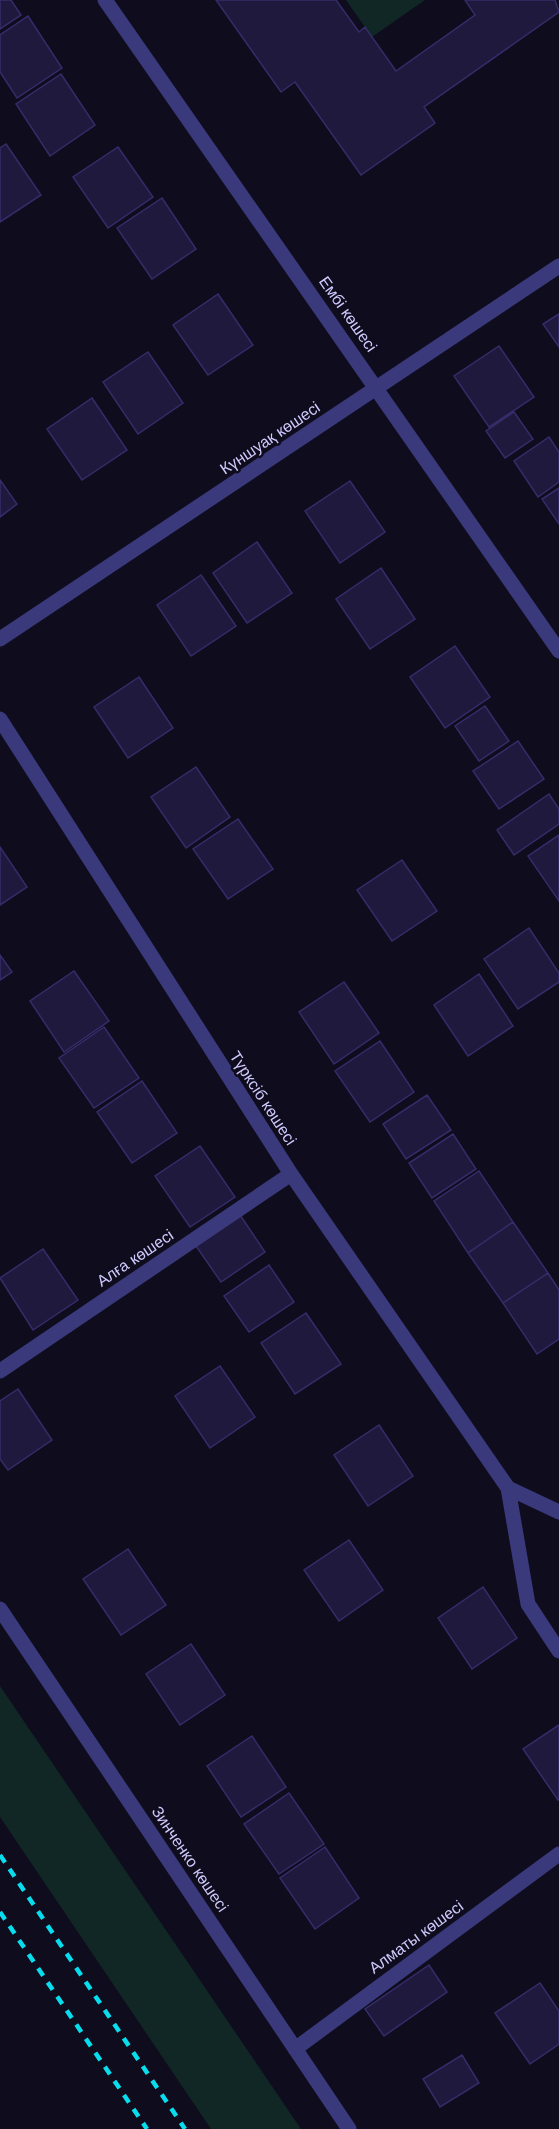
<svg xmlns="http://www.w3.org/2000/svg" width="559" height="2129" font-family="Arial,sans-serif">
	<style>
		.green { fill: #102725 }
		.building { fill: #1f193e; stroke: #362c69; stroke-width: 1.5 }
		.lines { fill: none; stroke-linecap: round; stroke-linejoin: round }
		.minor { stroke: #39397b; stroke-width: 15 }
		.rail { stroke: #07ddec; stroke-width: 4.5; stroke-dasharray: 9 8; stroke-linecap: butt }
		.labels { text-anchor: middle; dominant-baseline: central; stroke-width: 5; stroke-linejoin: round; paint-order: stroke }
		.street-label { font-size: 16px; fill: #cfcafd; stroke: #0f0c1d }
	</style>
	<rect width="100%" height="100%" fill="#0f0c1d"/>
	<path class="green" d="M346 0H425L372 37Z
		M0 1686 301 2129H211L0 1817Z"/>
	<path class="building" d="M0 0H11L21 15 0 29Z
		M216 0H336L359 32 365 27 396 71 475 15 465 0H555L559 12 424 107 435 123 361 175 295 82 281 92Z
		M28 16 62 68 17 98 0 72V35Z
		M61 74 95 125 50 156 16 104Z
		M6 144 41 195 0 222V148Z
		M118 147 153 197 108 228 73 177Z
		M162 198 196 249 152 279 117 228Z
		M218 294 253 345 208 375 173 325Z
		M559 314V347L543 324Z
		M499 346 534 397 489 427 454 376Z
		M148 352 183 403 138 434 103 382Z
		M92 398 127 450 82 480 47 429Z
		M514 412 533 439 505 458 486 431Z
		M549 437 559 452V482L538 497 514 461Z
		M0 480 17 504 0 517Z
		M350 481 385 532 340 563 305 511Z
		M559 488V524L542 499Z
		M257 542 292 593 247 623 213 573Z
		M381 568 415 619 370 649 336 599Z
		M201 575 236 626 191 656 157 605Z
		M455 646 490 697 445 728 410 677Z
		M139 677 173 728 128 758 94 707Z
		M485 706 509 741 479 761 455 726Z
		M518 741 544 779 499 809 473 771Z
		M196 767 230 817 186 848 151 797Z
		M549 794 559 809V824L514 855 497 830Z
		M238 819 273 869 228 899 193 849Z
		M559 835V901L528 856Z
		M0 847 27 887 0 905Z
		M402 860 437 911 392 941 357 890Z
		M529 928 559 973V982L518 1009 484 959Z
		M0 955 12 972 0 980Z
		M74 971 109 1021 64 1052 30 1001Z
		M479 974 513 1026 468 1056 434 1005Z
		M344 982 379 1033 334 1064 299 1012Z
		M104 1027 139 1078 94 1108 59 1058Z
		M380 1041 414 1092 370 1122 335 1071Z
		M142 1081 177 1133 132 1163 97 1112Z
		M427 1095 451 1130 406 1159 383 1124Z
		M453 1134 476 1169 432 1198 409 1163Z
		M200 1146 235 1197 190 1227 155 1176Z
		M479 1171 513 1222 468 1253 434 1201Z
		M240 1215 265 1252 221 1282 196 1246Z
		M513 1222 548 1273 503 1303 468 1253Z
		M43 1249 78 1300 33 1330 0 1278Z
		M269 1265 294 1302 249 1332 224 1296Z
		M548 1273 559 1290V1339L537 1354 503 1303Z
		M306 1313 341 1364 295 1394 261 1343Z
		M220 1366 255 1417 210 1448 175 1396Z
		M18 1389 52 1440 8 1470 0 1459V1401Z
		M379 1425 413 1476 368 1506 334 1455Z
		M349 1540 383 1590 339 1621 304 1570Z
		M128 1549 166 1605 121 1635 83 1579Z
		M483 1587 517 1638 472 1669 438 1618Z
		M191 1644 225 1695 180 1725 146 1674Z
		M559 1725V1800H558L523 1749Z
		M252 1736 286 1787 241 1817 207 1766Z
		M289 1793 324 1844 279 1874 244 1824Z
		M325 1847 359 1898 315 1929 280 1878Z
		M429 1965 447 1992 384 2036 365 2009Z
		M540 1983 559 2011V2044L530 2064 495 2013Z
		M462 2055 479 2083 440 2107 423 2079Z"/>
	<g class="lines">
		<path class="minor" d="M105 0 559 651
			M0 639 559 266
			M0 719 291 1174 508 1488 528 1604 559 1651
			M0 1371 291 1174
			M508 1488 559 1512
			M0 1609 349 2129
			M295 2049 559 1854"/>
		<path class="rail" d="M0 1855 185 2129
			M0 1912 147 2129"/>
	</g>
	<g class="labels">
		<g class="street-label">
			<text transform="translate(348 314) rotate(55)">Ембі көшесі</text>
			<text transform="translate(270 438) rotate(-34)">Күншуақ көшесі</text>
			<text transform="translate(263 1098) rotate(57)">Түрксіб көшесі</text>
			<text transform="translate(135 1258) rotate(-34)">Алға көшесі</text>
			<text transform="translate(190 1859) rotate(56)">Зинченко көшесі</text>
			<text transform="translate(416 1937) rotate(-36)">Алматы көшесі</text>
		</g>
	</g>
</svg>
